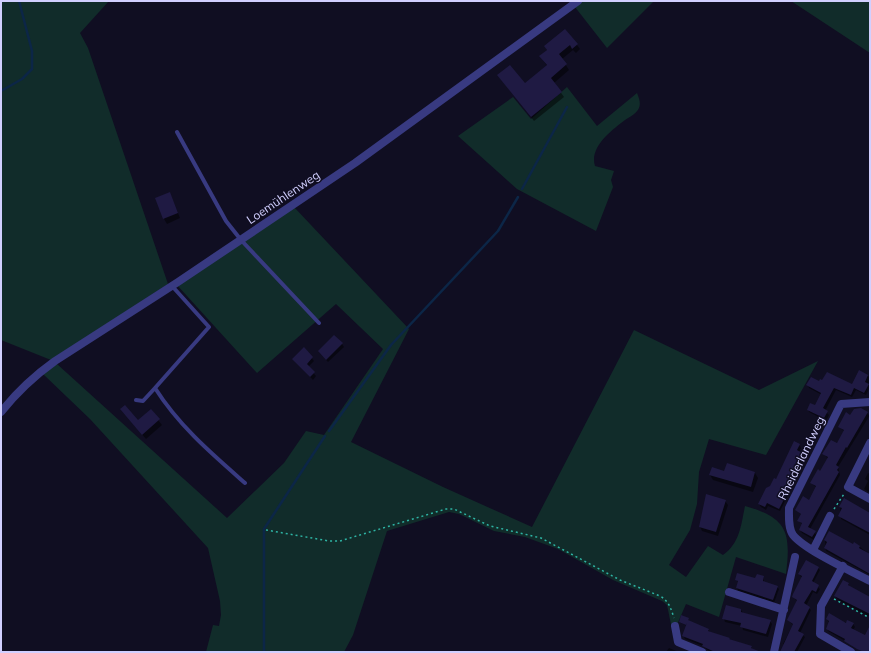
<svg xmlns="http://www.w3.org/2000/svg" width="871" height="653" font-family="Mulish,sans-serif">
	<style>
		.green { fill: #112c2a }
		.shadow { fill: #0007 }
		.lines { fill: none; stroke-linecap: round; stroke-linejoin: round }
		.stream { stroke: #0c2647; stroke-width: 2.5 }
		.building { fill: #1f1a43 }
		.path { stroke: #2eb4a4; stroke-width: 1.5; stroke-dasharray: 2 3; stroke-linecap: butt }
		.lane { stroke: #383a81; stroke-width: 4 }
		.street { stroke: #383a81; stroke-width: 8 }
		.labels { text-anchor: middle; dominant-baseline: central; stroke-width: 3; stroke-linejoin: round; paint-order: stroke }
		.street-label { font-size: 12px; fill: #d1cfff; stroke: #100e22 }
	</style>
	<rect width="100%" height="100%" fill="#100e22"/>
	<path class="green" d="M1 1H109L80 33 88 48 168 284 51 360 1 340Z
		M583 1H654L607 48 575 7Z
		M791 1H870V53Z
		M567 87 597 126 637 93C639 98 641 103 639 108 637 113 630 117 625 120 612 130 589 147 595 166L614 171 611 180 613 187 596 231 517 189 458 136 513 97 531 119Z
		M294 207 409 329 351 442 443 487 532 527 634 330 759 390 818 361 766 455 709 439 699 472 697 504 690 530 669 565 686 577 708 546 723 555C740 543 741 525 745 506 788 518 791 533 786 574L736 557 719 617 686 604 673 634 667 605 662 601 613 580 558 549 525 537 494 531 459 514 449 512 387 531 353 635 344 652H206L213 625 219 626 221 615 220 601 208 548 90 419 43 374 57 364 227 518 284 463 306 431 324 435 383 349 336 304 257 373 177 285Z"/>
	<path class="shadow" d="M577 45 580 49 576 53 573 50 562 59 569 70 554 83 564 97 534 121 499 76 525 84 547 66 540 56 547 50 545 46Z
		M170 193 180 218 167 224 164 219Z
		M342 344 344 347 328 362 319 352Z
		M304 349 314 361 308 367 316 376 313 380 293 359Z
		M859 372 870 377V387L866 395 856 390 852 397 836 390 825 411 829 415 826 421 809 412 808 409 815 407 822 395 809 388 808 385 819 382 852 386Z
		M121 410 138 421 151 411 162 425 146 439Z
		M867 413 869 415 870 413V415L838 467 840 475 810 529 817 535 814 540 802 533 800 530 803 525 799 521 802 515 796 510 809 501 817 488 811 483 821 472 828 459 824 454 837 444 844 431 839 427 851 416Z
		M799 445 801 448 799 452 805 457 795 477 796 480 780 511 768 506 766 510 761 507 759 504Z
		M728 464 755 473 758 478 753 492 713 480 710 475 725 473Z
		M868 473 870 474V493L864 489 868 481 865 479Z
		M725 501 728 505 718 536 702 531 700 527Z
		M840 507 870 513V535L841 519Z
		M825 540 853 546 854 544 860 547 870 555V575L826 551Z
		M818 568 820 570 813 583 820 589 817 594 813 592 806 606 811 610 800 633 805 637 797 652H794L783 644 793 625 788 620 797 601 793 597 802 578 799 574Z
		M764 577V582L777 587 779 589 774 603 738 591 737 588 738 582 736 579 756 580Z
		M848 584 850 587 870 598V617L838 600 835 596Z
		M741 610 743 613 770 621 772 624 768 637 743 630 742 626 725 622 724 619Z
		M688 619V621L708 630 710 632 751 647 753 650 758 652 709 651 703 646 685 639 684 636 687 626 680 622Z
		M827 619 853 624 855 627 853 630 865 637 870 635V652H864L828 631 827 628 829 623Z
		M669 648 679 652H666Z"/>
	<g class="lines">
		<path class="stream" d="M1 91 22 79 32 69V51L19 1
			M522 189 567 107
			M329 431 391 345 498 231 518 197
			M264 652V529L325 436"/>
	</g>
	<path class="building" d="M565 29 578 44 572 49 570 45 559 54 567 64 551 78 562 92 531 117 497 75 510 65 525 83 547 65 539 56 547 50 544 46Z
		M170 192 178 213 163 219 155 198Z
		M334 335 343 343 326 360 318 351Z
		M304 347 313 357 307 364 315 372 310 377 292 359Z
		M859 370 868 375 865 382 869 384 864 393 854 388 851 395 834 388 823 408 828 411 824 418 807 410 810 403 815 405 821 393 806 385 811 377 819 381 820 379 822 380 827 372 852 384Z
		M125 405 138 420 151 409 160 419 142 435 120 409Z
		M861 408 868 412 847 448 846 447 836 465 839 467 837 470 839 472 808 527 816 531 812 537 799 530 802 523 797 521 801 514 795 510 803 496 809 500 816 486 810 483 818 469 820 471 828 457 822 454 831 440 837 443 844 430 838 427 846 412 850 415 854 409Z
		M794 441 800 444 797 450 804 454 793 475 796 476 779 509 767 503 765 507 758 504 766 488 770 486 774 478 776 479Z
		M727 463 755 472 751 487 709 475 712 467 724 471Z
		M706 494 726 500 716 532 699 527Z
		M844 498 870 513V533L838 516 842 508 839 507Z
		M829 531 853 544 854 542 860 546 859 548 870 554V574L824 548 827 542 824 540Z
		M806 560 819 567 812 581 819 585 816 592 812 590 804 603 810 607 798 631 804 634 794 652H780L793 624 787 620 797 600 792 597 793 594 802 576 798 574Z
		M737 573 755 578 757 574 764 576 763 581 778 586 773 600 736 588 738 581 735 580Z
		M843 580 849 583 848 585 870 597V614L834 596Z
		M726 605 741 609V612L771 620 766 634 740 627 741 623 722 619Z
		M829 613 846 623 847 620 854 623 851 628 865 635 870 625V652H864L857 649 844 641 845 639 826 629 829 621 826 619Z
		M681 615 689 618 686 625 679 622Z
		M688 620 709 629 708 631 730 638 729 639 752 646 751 648 761 652H715L706 648 702 646 703 644 682 636Z"/>
	<g class="lines">
		<path class="path" d="M834 509 844 494
			M266 530 329 541H340L446 509H454L490 526 541 538 620 580 660 596C669 601 671 609 674 618
			M834 599 870 618"/>
		<path class="lane" d="M177 132 226 221 241 240 319 323
			M172 286 209 327 155 388C179 426 212 454 245 483
			M136 400 143 401 155 388"/>
		<path class="street" d="M870 402 841 404 789 508C789 516 788 528 793 535 805 550 851 571 870 581
			M1 412C17 392 34 376 55 361L178 282 355 163 578 1
			M870 443 848 487 870 499
			M813 550 830 516
			M843 566 821 606 820 634 851 652
			M729 592 784 610
			M675 626 678 642 702 652
			M774 652 795 557"/>
	</g>
	<g class="labels">
		<g class="street-label">
			<text transform="translate(283 197) rotate(-34)">Loemühlenweg</text>
			<text transform="translate(801 458) rotate(-64)">Rheiderlandweg</text>
		</g>
	</g>
	<rect width="871" height="653" fill="none" stroke="#d1cfff" stroke-width="4"/>
</svg>
